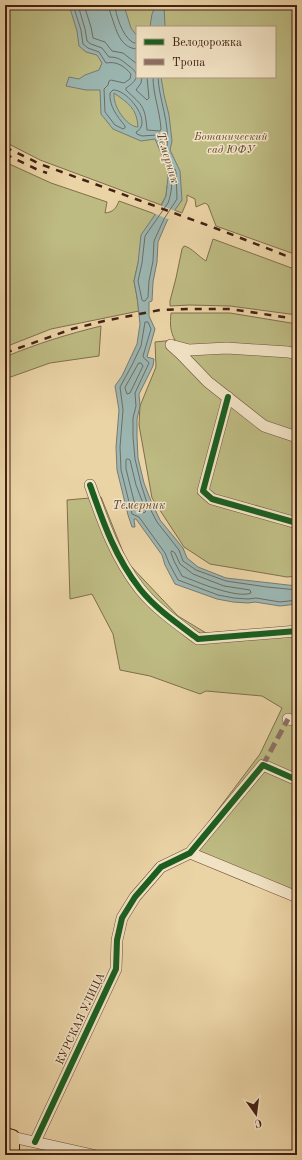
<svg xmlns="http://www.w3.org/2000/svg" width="302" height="1160" font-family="'Old Standard TT',serif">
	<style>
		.green { fill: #bdba82; stroke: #806e4c; fill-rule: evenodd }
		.water { fill: #9bb6b1; stroke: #787a73; fill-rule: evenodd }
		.pier { fill: #ead3a5 }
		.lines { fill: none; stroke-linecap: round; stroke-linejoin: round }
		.shore { stroke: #706c63; stroke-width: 1 }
		.minor-casing { stroke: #6e4e39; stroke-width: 12 }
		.major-casing { stroke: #442115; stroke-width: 16 }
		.minor { stroke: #f1e2c4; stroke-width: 11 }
		.major { stroke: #ead3a5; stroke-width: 14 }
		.rail { stroke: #442115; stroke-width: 2.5; stroke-dasharray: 7 7; stroke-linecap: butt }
		.quiet { stroke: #8d6e63; stroke-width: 5; stroke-dasharray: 10 5; stroke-linecap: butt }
		.cycleway-casing { stroke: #f1e2c4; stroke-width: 8 }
		.cycleway { stroke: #1b5e20; stroke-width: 6 }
		.labels { text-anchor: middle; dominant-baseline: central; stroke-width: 3; stroke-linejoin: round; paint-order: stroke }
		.park-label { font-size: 11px; font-style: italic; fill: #624730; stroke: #f1e2c4 }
		.street-label { font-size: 11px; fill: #442115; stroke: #f1e2c4 }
		.water-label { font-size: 12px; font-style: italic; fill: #5a463c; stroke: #f1e2c4 }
	</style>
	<rect width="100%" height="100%" fill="#ead3a5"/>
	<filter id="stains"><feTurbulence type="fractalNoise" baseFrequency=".005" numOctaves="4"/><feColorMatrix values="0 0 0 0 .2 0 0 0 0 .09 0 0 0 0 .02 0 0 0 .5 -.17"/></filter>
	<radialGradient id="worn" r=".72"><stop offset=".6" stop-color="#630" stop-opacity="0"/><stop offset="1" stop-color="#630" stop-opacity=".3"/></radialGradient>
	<path class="green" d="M5 5H297V255L216 226 208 205 205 203 196 207 195 199 187 195V201L182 213 174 210 182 200 167 186 166 196 161 205 40 160 5 142ZM137 27H275V77H137Z
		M5 162 51 183 107 202 105 213C113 212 116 209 119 201L155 214 138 263 134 281 137 297 139 311 51 329 5 347Z
		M213 239 297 270V315L230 306 189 305 170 306V301L176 278 182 249 184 246C191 247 199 257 206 261Z
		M171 313H230L297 324V576L287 577 210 564 184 547 152 498 139 425 140 406 156 367 155 342 175 340C170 331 170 324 171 313Z
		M101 326 99 356 50 363 5 379V357C36 344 68 334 101 326Z
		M101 497 127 562 178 616 206 633 297 627V895L190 847 260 754 282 708 262 696 206 691 200 694 150 676 120 670 113 634 92 594 70 599 67 500Z"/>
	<path class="water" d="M69 5H123L125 9 131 28 137 36V77H161L164 95 169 115 172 141 170 150 180 171 182 200 167 221 158 242 157 262 153 282 152 301 149 302V316L155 329 147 357 154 359 153 366 139 394 140 406 137 419V437L138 458 144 483 151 501 160 520 183 548 187 558 198 567 226 578 297 586V604L280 606 255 602 248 603 233 602 217 599 175 584 165 565 162 555 136 519H134L135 527H132L128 515 117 470 116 447 119 410 115 386 122 376 137 344 140 324 137 297 134 281 138 263 141 235 161 206 166 196 168 177 167 167 155 139 141 141 113 129 101 114 100 90H86L66 86 69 77 79 79 85 75 99 70 102 63 97 55 86 52 79 46 77 31ZM114 93C128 103 137 108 138 127 128 127 117 111 115 102 114 99 114 96 114 93Z
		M156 5H164L165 27H150L152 14Z"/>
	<path class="pier" d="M159 205 176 211 170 220 153 213Z"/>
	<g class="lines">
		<path class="shore" d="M73 5 81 30 83 44 88 48 99 52 106 63C117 61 124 66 131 74L130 79 124 83 111 80 109 81 108 85 104 89 105 112 115 125 123 129 125 128V126C117 116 109 106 110 93L113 90C127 89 154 123 136 132L137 134 142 136 157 135 159 137 163 147 165 148 167 147C170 123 159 100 158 77
			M78 5 85 29 87 41 91 44 102 48 109 57C119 57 121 60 129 66 141 74 137 81 126 88V90C143 106 145 106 147 130L160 131 161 129C160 111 153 95 153 77
			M84 5 91 27 93 38 105 42 112 51 123 53 137 64
			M109 5C109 9 110 11 111 15 116 28 119 48 137 49
			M115 5C115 14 123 36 131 41 133 43 134 43 137 43
			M142 77 141 83 136 90 147 100 149 98 147 77
			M173 169H175L176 172 177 199 164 219 154 241 153 261 149 281 148 297 145 301H143L142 300 138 281 142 263 145 236 168 203C172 193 172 181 172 171Z
			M139 363H141L143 366 130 393 127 394 125 388Z
			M128 459 130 460 136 485 146 511 144 513 136 509 126 469V460Z
			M172 551 175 553 180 564 193 574 224 586 250 590 251 593C237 599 197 582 182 576L174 561 171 553Z
			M297 590 267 587 226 581 196 570 183 561 179 550 157 522 147 503 141 484 135 459 133 437V418L136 406 135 393 149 363C148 360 144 360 143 356L151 329 148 322H145L141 346 132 365 120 387 123 410 120 447 121 470 132 514 139 517 165 553 169 563 178 580 218 595 234 598 248 599 256 598 280 602 297 600"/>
		<g class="minor-casing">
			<path id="minor" d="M171 345 181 354 208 382 264 426 297 437
				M174 346 189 350 227 348 288 352 297 354
				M228 397 203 491 212 499 297 523
				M90 485C103 522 115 557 140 589 156 609 178 624 198 639L297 631
				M288 719 297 721
				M190 853 297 897
				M12 1137 93 1155
				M35 1142 116 969 117 940 122 918 135 897 161 867 190 853 263 765 297 780"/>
		</g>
		<g class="major-casing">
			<path id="major" d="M5 1135 12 1137V1155"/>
		</g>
		<use href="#minor" class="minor"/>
		<use href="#major" class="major"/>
		<path class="rail" d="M5 147 40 164 215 228 297 260
			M5 154 36 169 47 173
			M5 353 72 329 104 321 160 310 189 309H230L297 319"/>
		<path class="quiet" d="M263 765 288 719"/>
		<g class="cycleway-casing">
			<path id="cycleway" d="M228 397 203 491 212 499 297 523
				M90 485C103 522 115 557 140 589 156 609 178 624 198 639L297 631
				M35 1142 116 969 117 940 122 918 135 897 161 867 190 853 263 765 297 780"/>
		</g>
		<use href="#cycleway" class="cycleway"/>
	</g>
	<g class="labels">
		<g class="park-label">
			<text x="231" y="137">Ботанический<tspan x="231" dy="13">сад ЮФУ</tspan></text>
		</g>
		<g class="street-label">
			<text transform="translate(81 1019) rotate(-65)">КУРСКАЯ УЛИЦА</text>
		</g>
		<g class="water-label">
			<text transform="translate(167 158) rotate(73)">Темерник</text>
			<text x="139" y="506">Темерник</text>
		</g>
	</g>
	<rect width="302" height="1160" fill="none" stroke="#ead3a5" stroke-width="20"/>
	<rect x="6" y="6" width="290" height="1148" fill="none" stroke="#442115" stroke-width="2"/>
	<rect x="10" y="10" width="282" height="1140" fill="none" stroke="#442115"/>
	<rect x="136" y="26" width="140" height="52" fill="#f1e2c4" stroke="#ac957e"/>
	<rect x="144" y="39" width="20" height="6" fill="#1b5e20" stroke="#ac957e"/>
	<text x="172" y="46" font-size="12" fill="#442115">Велодорожка</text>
	<rect x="144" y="59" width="20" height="6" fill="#8d6e63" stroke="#ac957e"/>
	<text x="172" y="66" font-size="12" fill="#442115">Тропа</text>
	<g transform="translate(256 1114) rotate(166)" stroke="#f1e2c4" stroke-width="3" paint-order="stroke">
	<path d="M0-3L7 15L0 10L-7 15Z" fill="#442115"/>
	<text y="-6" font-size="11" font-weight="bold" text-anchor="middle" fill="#442115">С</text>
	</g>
	<rect width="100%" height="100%" filter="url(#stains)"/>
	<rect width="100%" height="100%" fill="url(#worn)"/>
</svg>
